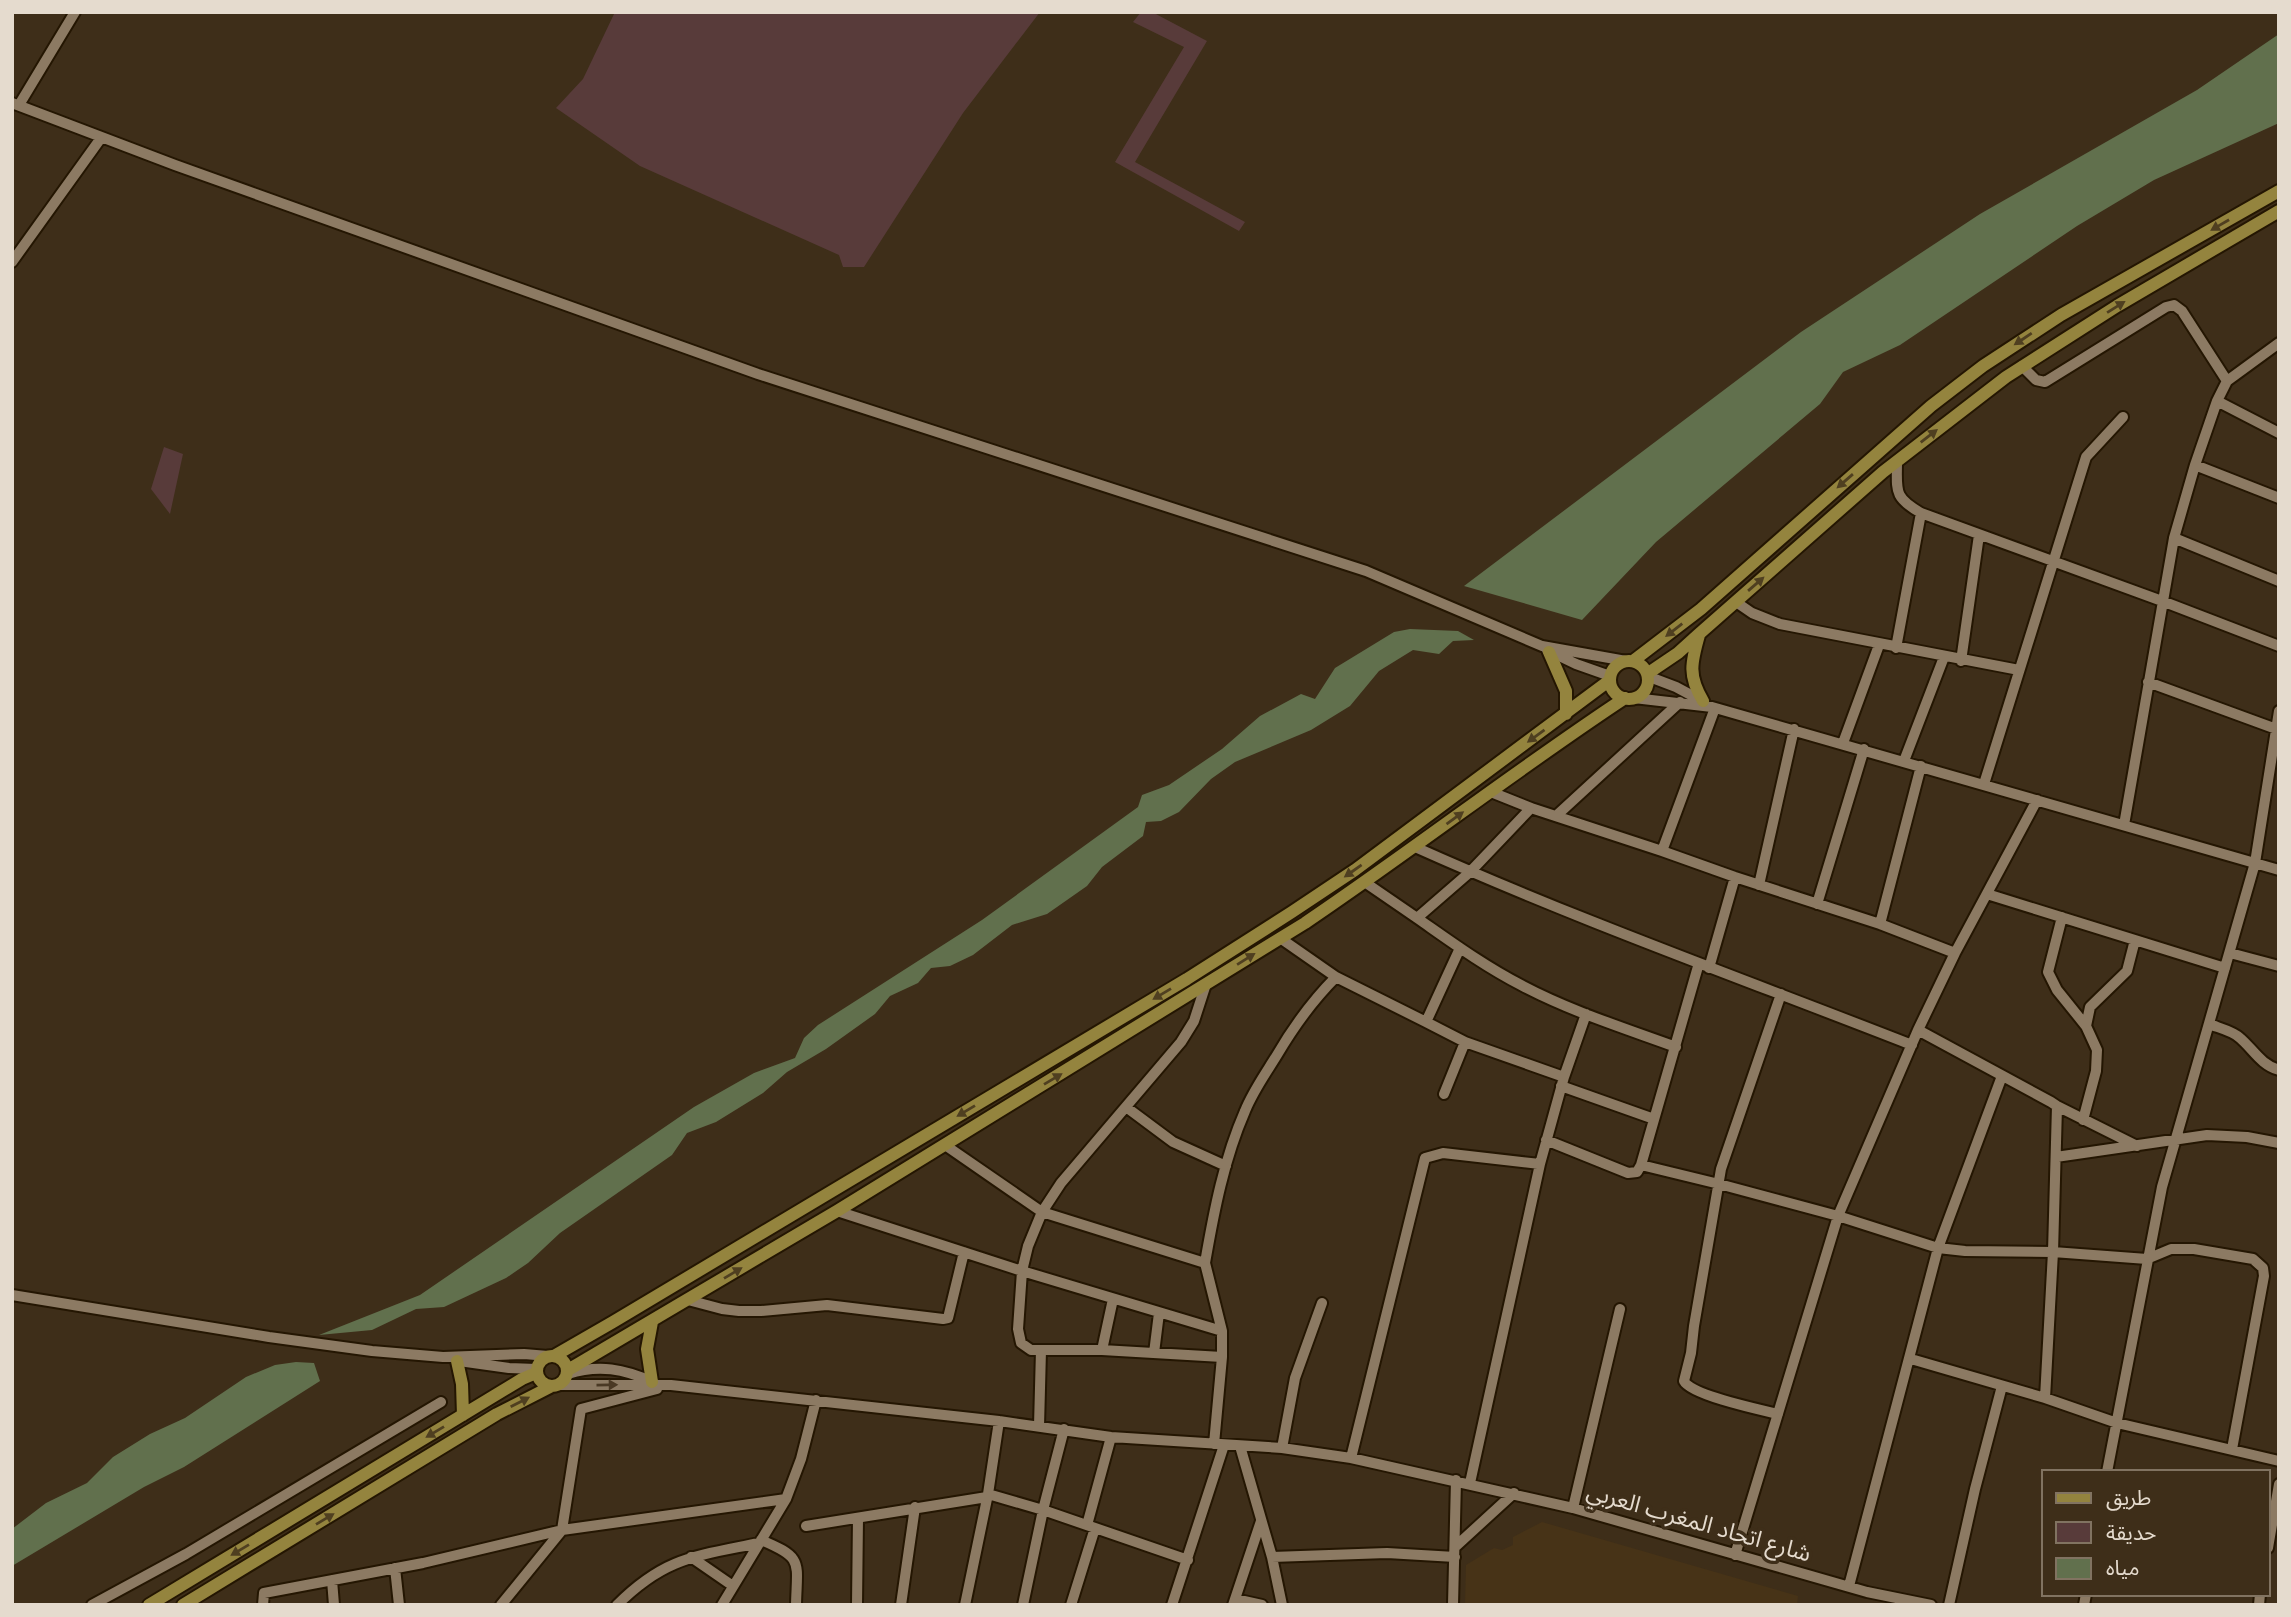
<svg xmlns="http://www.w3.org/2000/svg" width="2291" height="1617" font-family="Helvetica,'Noto Sans Arabic',sans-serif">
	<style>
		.built { fill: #473317 }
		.green { fill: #583b3a }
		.water { fill: #61704d }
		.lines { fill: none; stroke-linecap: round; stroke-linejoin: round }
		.minor-casing { stroke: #241602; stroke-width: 14 }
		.major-casing { stroke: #241602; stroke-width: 16 }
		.minor { stroke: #8c7a63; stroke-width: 10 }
		.major { stroke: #94843e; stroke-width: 12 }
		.oneway { fill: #4f3f20 }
		.oneway2 { fill: #4a3924 }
		.labels { text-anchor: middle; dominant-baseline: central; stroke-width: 7; stroke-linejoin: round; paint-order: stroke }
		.street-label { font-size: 23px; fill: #e5dbce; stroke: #3e2e19 }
	</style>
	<rect width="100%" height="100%" fill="#3e2e19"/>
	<path class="built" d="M1542 1522 1798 1596 1797 1605H1465L1466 1565 1494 1548 1502 1550 1513 1545V1537Z"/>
	<path class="green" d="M615 12H1040L963 113 864 267H843L839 255 640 166 556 108 583 79Z
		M1141 12H1152L1207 41 1135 162 1245 222 1239 231 1115 162 1184 47 1133 22Z
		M164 447 183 454 170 514 151 489Z"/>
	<path class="water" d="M2279 34V123L2154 180 2077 226 1900 345 1843 372 1820 404 1656 542 1582 620 1464 586 1801 332 1980 214 2197 90Z
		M1410 629 1458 631 1474 640 1453 641 1439 654 1413 650 1379 671 1350 706 1311 730 1235 762 1211 779 1179 812 1161 821 1146 822 1143 836 1102 867 1087 886 1047 914 1012 925 973 955 950 966 931 968 918 983 890 996 875 1014 826 1049 787 1072 763 1093 716 1122 687 1133 672 1155 560 1233 528 1263 506 1278 444 1307 416 1309 372 1330 319 1335 420 1295 694 1107 754 1073 795 1058 804 1038 818 1025 982 920 1138 807 1142 795 1169 785 1222 749 1260 716 1301 694 1315 699 1335 668 1394 632Z
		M296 1362 314 1363 320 1381 184 1467 144 1487 12 1566V1529L46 1503 87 1483 113 1457 150 1434 185 1418 246 1377 275 1365Z"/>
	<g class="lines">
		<g class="minor-casing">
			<path id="minor" d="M12 103 175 165 758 374 1366 571 1542 646 1626 661
				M19 105 75 12
				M12 262 101 138
				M2022 366 2036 380 2045 382 2166 307 2174 305 2182 311 2227 381
				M2217 401 2279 433
				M1897 461C1897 491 1893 497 1921 513L2162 601 2279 646
				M2195 465 2279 498
				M2174 538 2279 581
				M1736 602 1752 613 1780 624 2019 670
				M1896 648 1921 513
				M1547 650 1576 664 1610 676
				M1961 661 1979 535
				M1647 676 1676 687 1704 702
				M2148 682 2279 730
				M1634 698 1712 707 2279 870
				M1843 743 1879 645
				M1904 761 1944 657
				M1984 784 2086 457 2123 417
				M1491 792 1531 808 1662 851 1735 877 1880 924 1955 953
				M1531 808 1470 872 1417 918C1450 941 1484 966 1521 985 1570 1011 1624 1028 1676 1047
				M1556 816 1680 702
				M2124 825 2174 538 2195 465 2217 401 2227 381 2279 343
				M1415 847C1578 920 1746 980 1912 1045
				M1662 851 1715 708
				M1366 883 1417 918
				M1759 885 1794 729
				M1987 894 2225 968
				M1817 904 1864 749
				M2062 917 2048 972 2057 990 2086 1026 2097 1050 2096 1071 2083 1120
				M1880 924 1921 766
				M1460 948 1426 1022 1465 1042 1564 1077
				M2230 953 2279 966
				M1709 968 1735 877
				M1336 977 1426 1022
				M1206 984 1194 1021 1181 1042 1061 1183 1042 1212 1028 1246 1022 1271 1018 1329 1021 1343 1031 1350H1102L1222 1357
				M2209 1024C2219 1028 2233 1031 2240 1038 2253 1049 2261 1065 2279 1070
				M2086 1026 2090 1007 2127 971 2135 940
				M1918 1030 2051 1102 2057 1106 2137 1146
				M1561 1086 1654 1119
				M1444 1094 1465 1042
				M1126 1107 1173 1142 1226 1166
				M1546 1140 1628 1173 1637 1172 1641 1165 1699 963
				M945 1145 1042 1212 1205 1263 1222 1331V1357L1214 1444
				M2056 1157 2207 1135 2247 1137 2279 1143
				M1641 1165 1719 1184 1838 1216 1938 1248 1965 1251 2053 1252 2147 1259 2171 1249H2194L2253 1259 2263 1268 2264 1276 2232 1449
				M837 1211 1022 1271 1222 1331
				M1205 1263C1214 1211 1224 1159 1245 1111 1253 1091 1266 1073 1277 1055 1294 1026 1312 1001 1336 977L1280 938
				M12 1295 269 1337 372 1351 443 1357 524 1354 548 1356
				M688 1300 722 1309 739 1311H761L827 1305 943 1319 948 1318 964 1252
				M1102 1350 1113 1299
				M1154 1353 1159 1313
				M1911 1359 2045 1398 2117 1423 2279 1461
				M459 1361 509 1368 536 1369
				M568 1374C599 1364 624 1369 653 1382
				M558 1385H671L999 1421 1111 1437 1282 1448 1351 1458 1573 1508 1867 1592 1931 1605
				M2045 1398 2053 1252 2057 1106
				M1778 1414C1761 1410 1691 1395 1684 1381L1691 1353 1694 1326 1721 1169 1781 994
				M1039 1426 1041 1350
				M1240 1446 1272 1557 1282 1605
				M1282 1448 1295 1378 1322 1303
				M1351 1458 1425 1158 1443 1153 1540 1164
				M2107 1472 2162 1187 2255 863 2279 711
				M1470 1483 1540 1164 1564 1077 1586 1014
				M988 1494 1043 1510 1188 1560
				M1573 1508 1620 1309
				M1087 1525 1111 1437
				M806 1526 987 1497
				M761 1540C804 1558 797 1561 796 1605
				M1455 1547 1514 1493
				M2268 1548 2279 1484
				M1735 1555 1838 1216 1918 1030 1955 953 2037 800
				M691 1557 733 1586
				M1272 1557 1387 1553 1455 1557
				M395 1568 399 1605
				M332 1580 334 1605
				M1849 1586 1938 1248 2002 1076
				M1235 1599 1262 1605
				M92 1605 186 1554 441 1402
				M263 1605 264 1593 423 1563 562 1530 786 1499
				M501 1605 562 1530 581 1409 657 1389
				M617 1605C665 1557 696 1556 759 1543
				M722 1605 786 1499 801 1459 816 1400
				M857 1605 858 1518
				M901 1605 915 1507
				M965 1605 988 1494 999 1421
				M1023 1605 1043 1510 1064 1429
				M1071 1605 1095 1528
				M1172 1605 1224 1445
				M1233 1605 1261 1521
				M1453 1605 1456 1480
				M1949 1605 1975 1489 2002 1386
				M2084 1605 2086 1594
				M2259 1605 2260 1594"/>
		</g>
		<g class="major-casing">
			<path id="major" d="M1699 635C1691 663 1688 676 1703 701
				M1549 652 1566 691V714
				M1633 661 1701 609 1931 406 1983 366 2061 315 2279 191
				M1610 680a19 19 0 1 1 38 0a19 19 0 1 1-38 0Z
				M1647 674 1678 653 1699 634 1883 472 2006 377 2117 306 2279 211
				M652 1322 647 1349 652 1382
				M537 1371a15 15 0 1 1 30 0a15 15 0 1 1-30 0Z
				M554 1356 613 1322 1187 979 1292 912 1355 870 1610 680
				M457 1361 462 1384 463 1415
				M568 1370 837 1211 1305 923C1413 850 1516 770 1625 698
				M149 1605 522 1379 536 1373
				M183 1605 497 1414 550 1387"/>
		</g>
		<use href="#minor" class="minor"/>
		<use href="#major" class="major"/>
	</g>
	<defs><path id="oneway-solid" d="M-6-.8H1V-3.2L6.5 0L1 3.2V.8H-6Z" transform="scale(1.75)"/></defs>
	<g class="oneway">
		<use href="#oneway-solid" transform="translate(2220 225) rotate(150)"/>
		<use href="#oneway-solid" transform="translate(2116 307) rotate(-32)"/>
		<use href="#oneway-solid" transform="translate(2023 339) rotate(146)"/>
		<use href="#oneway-solid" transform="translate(1929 436) rotate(-38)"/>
		<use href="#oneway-solid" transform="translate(1845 481) rotate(139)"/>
		<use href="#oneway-solid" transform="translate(1756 584) rotate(-41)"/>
		<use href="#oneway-solid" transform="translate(1674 630) rotate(142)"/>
		<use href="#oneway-solid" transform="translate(1536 736) rotate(144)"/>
		<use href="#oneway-solid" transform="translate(1455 818) rotate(-36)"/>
		<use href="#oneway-solid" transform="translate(1353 871) rotate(145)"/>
		<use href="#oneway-solid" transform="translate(1246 959) rotate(-32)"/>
		<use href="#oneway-solid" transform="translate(1162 994) rotate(149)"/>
		<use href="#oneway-solid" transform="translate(1053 1079) rotate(-31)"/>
		<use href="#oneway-solid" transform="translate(966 1111) rotate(149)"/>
		<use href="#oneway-solid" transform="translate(733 1273) rotate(-31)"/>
		<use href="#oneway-solid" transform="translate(520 1402) rotate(-27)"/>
		<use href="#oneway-solid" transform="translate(435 1432) rotate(149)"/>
		<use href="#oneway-solid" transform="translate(325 1519) rotate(-31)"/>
		<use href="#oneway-solid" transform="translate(240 1550) rotate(149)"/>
	</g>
	<use class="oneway2" href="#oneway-solid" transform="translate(607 1385) rotate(-1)"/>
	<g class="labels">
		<g class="street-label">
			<text transform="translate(1699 1522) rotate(16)">شارع اتحاد المغرب العربي</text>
		</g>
	</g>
	<rect width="2291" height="1617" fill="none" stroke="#e5dbce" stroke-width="28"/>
	<rect x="2042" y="1470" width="228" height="126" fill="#3e2e19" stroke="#817361" stroke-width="2"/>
	<rect x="2056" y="1493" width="35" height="10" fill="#94843e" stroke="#817361" stroke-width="2"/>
	<text x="2106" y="1505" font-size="21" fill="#e5dbce">طريق</text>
	<rect x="2056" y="1522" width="35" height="21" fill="#583b3a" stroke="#817361" stroke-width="2"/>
	<text x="2106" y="1540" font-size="21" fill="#e5dbce">حديقة</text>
	<rect x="2056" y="1558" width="35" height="21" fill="#61704d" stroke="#817361" stroke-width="2"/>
	<text x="2106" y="1575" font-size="21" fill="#e5dbce">مياه</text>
</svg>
